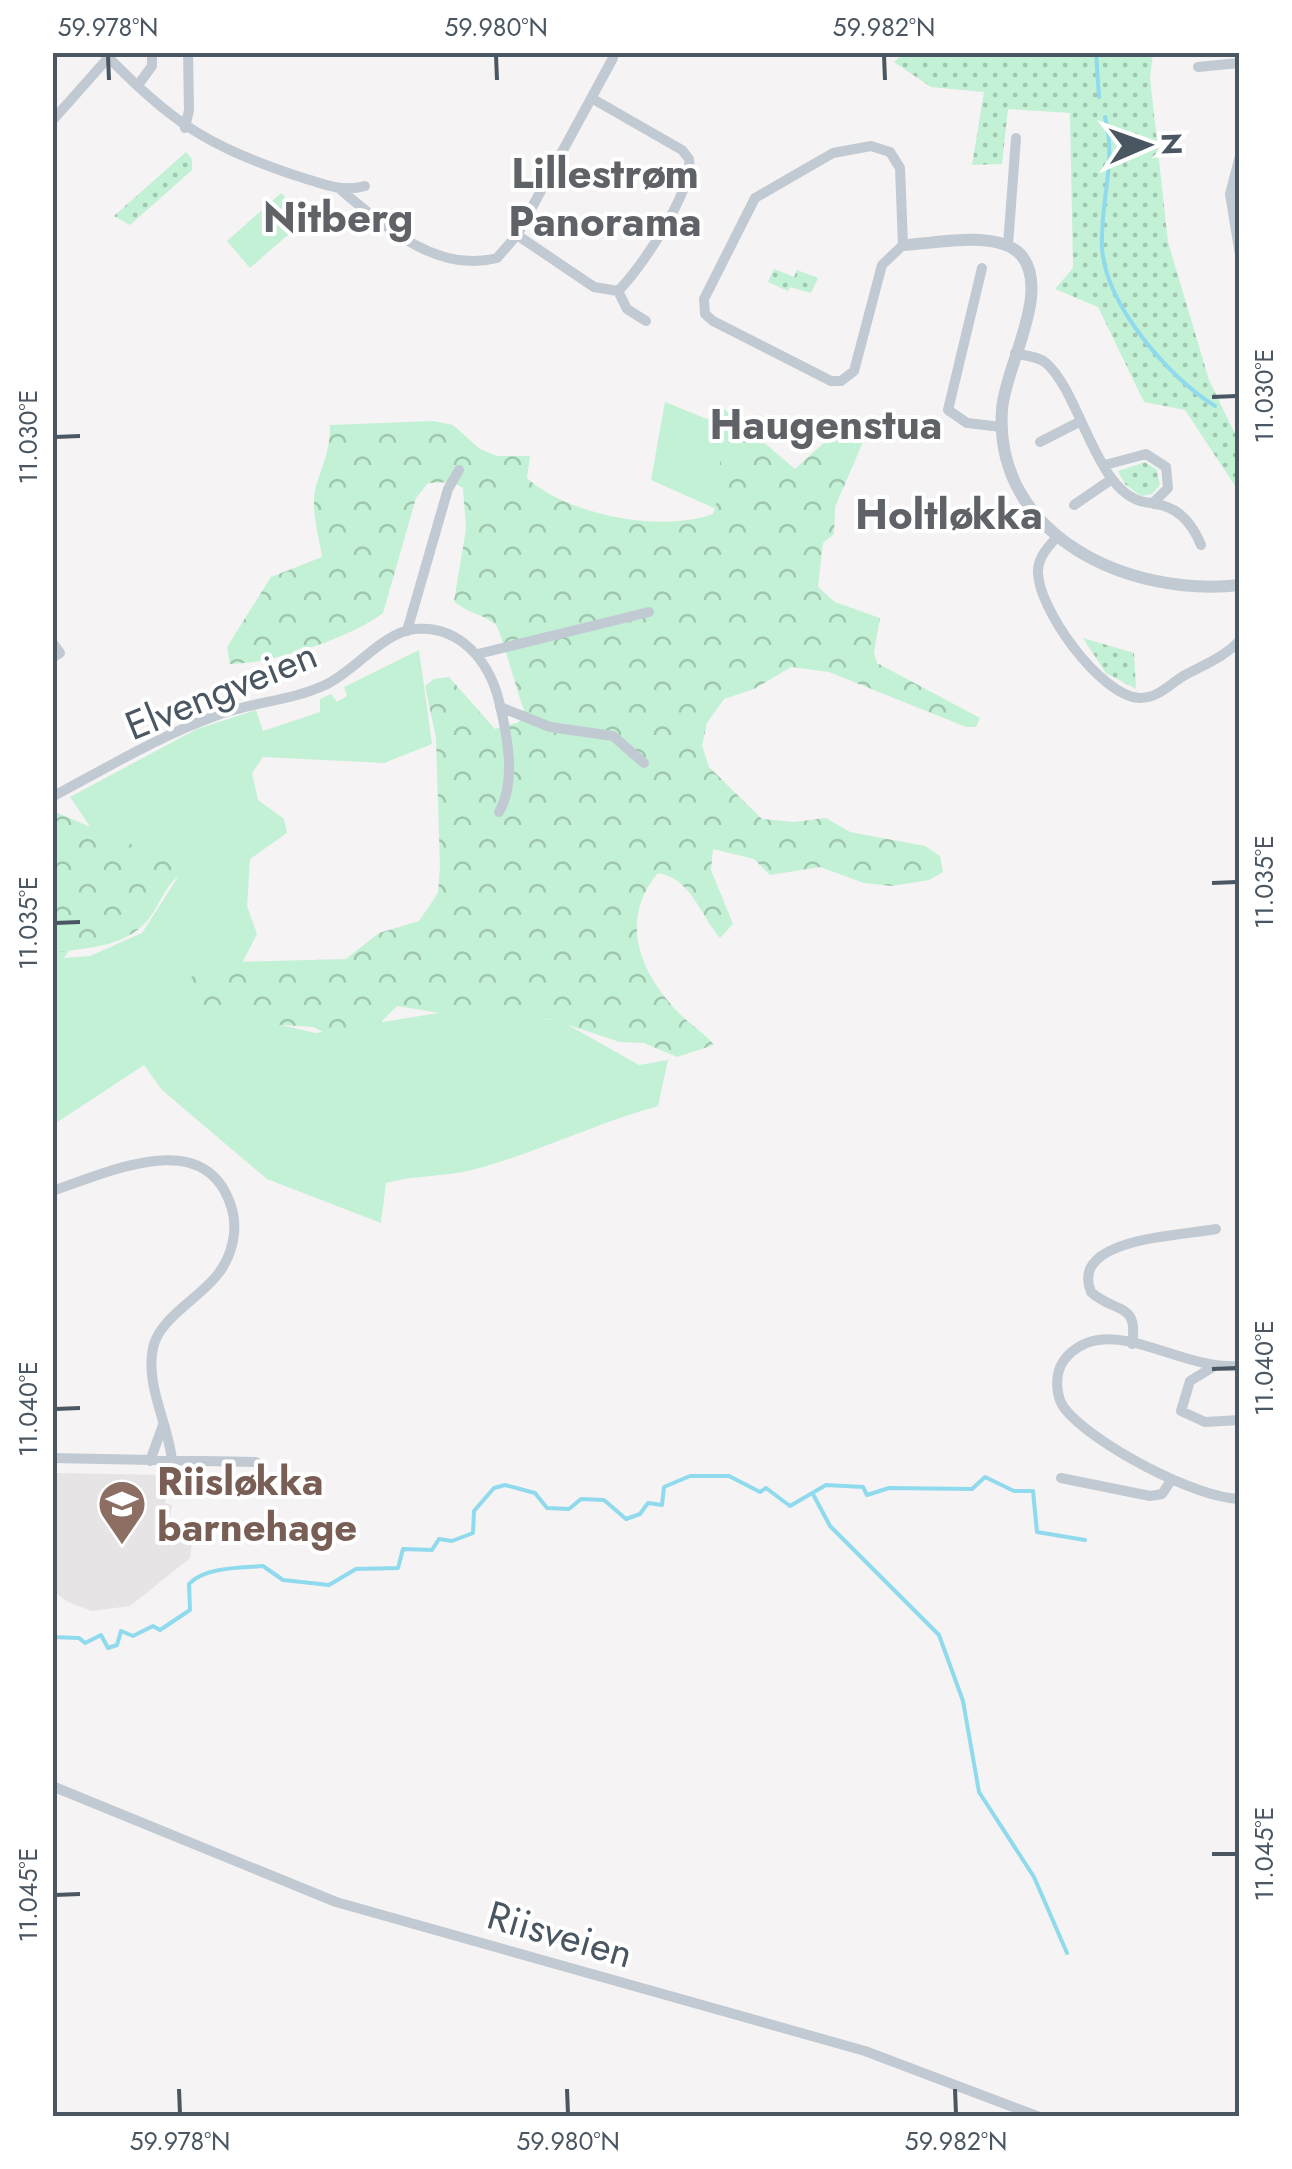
<svg xmlns="http://www.w3.org/2000/svg" width="1292" height="2169" font-family="Jost,sans-serif">
	<style>
		.education { fill: #e6e4e5 }
		.grass { fill: #c3f1d5 }
		.forest { fill: url(#forest-crowns) }
		.park { fill: url(#park-dots) }
		.lines { fill: none; stroke-linecap: round; stroke-linejoin: round }
		.stream { stroke: #90daee; stroke-width: 4 }
		.minor { stroke: #c1cad2; stroke-width: 10 }
		.tertiary { stroke: #c1cad2; stroke-width: 12 }
		.ticks { fill: none; stroke: #4a5661; stroke-width: 4 }
		.labels { text-anchor: middle; dominant-baseline: central; stroke-width: 8; stroke-linejoin: round; paint-order: stroke }
		.street-label { font-size: 40px; fill: #4a5661; stroke: #fff }
		.education-label { font-size: 40px; font-weight: bold; fill: #785e54; stroke: #fff; text-anchor: start }
		.neighbourhood-label { font-size: 42px; font-weight: bold; fill: #5f6368; stroke: #fff }
		.neatline { fill: none; stroke: #4a5661; stroke-width: 4 }
		.ticks-label { font-size: 25px; text-anchor: middle; fill: #4a5661 }
	</style>
	<defs>
		<pattern id="forest-crowns" width="20" height="18" patternUnits="userSpaceOnUse" patternTransform="scale(2.5)"><rect width="20" height="18" fill="#c3f1d5"/><path d="M2 6a3 3 0 1 1 6 0M12 15a3 3 0 1 1 6 0" fill="none" stroke="#a0c6b0"/></pattern>
		<pattern id="park-dots" width="8" height="8" patternUnits="userSpaceOnUse" patternTransform="scale(2.5)"><rect width="8" height="8" fill="#c3f1d5"/><path d="M2 2h.1M6 6h.1" fill="none" stroke="#a0c6b0" stroke-width="1.8" stroke-linecap="round"/></pattern>
	</defs>
	<rect width="100%" height="100%" fill="#f5f3f3"/>
	<path class="education" d="M52 1473 170 1475 165 1503 172 1505 167 1537 192 1542 190 1558 130 1606 92 1611 68 1602 53 1591Z"/>
	<path class="grass" d="M281 193 306 219 250 268 227 241Z
		M665 402 734 430 723 512 651 480Z
		M419 650 432 744 384 763 263 757 252 773 258 800 284 819 287 833 250 859 247 906 257 934 218 1010 315 1033 463 1009 561 1021 639 1065 668 1060 658 1106C594 1124 536 1153 472 1170 444 1177 414 1175 386 1183L381 1223 267 1179 162 1090 144 1065 53 1125V926L82 931 64 958 90 956 142 933 178 877 98 838 70 797 197 729 256 710 263 731 320 712V699L331 694 337 702 347 696 344 687Z"/>
	<path class="forest" d="M723 408 795 469 828 439 848 429 863 442 835 507 834 534 823 543 818 587 835 602 880 618 874 652 877 663 980 718 976 727H966L829 672 791 667 754 689 724 699 707 723 702 745 709 767 762 819 794 822 826 818 850 832 925 846 940 856 943 872 929 880 892 886 864 883 820 867 770 875 754 859 713 849 711 870 733 924 720 938C700 915 691 878 658 873 618 920 640 973 679 1013 690 1025 704 1032 714 1045L677 1057 644 1043 620 1042 550 1019 458 1016 397 1006 369 1034 350 1045 313 1027 266 1024 188 1004 178 997V986L202 970 230 962 346 959 379 933 419 921 438 893 440 867 436 738 425 686 434 679 449 677 495 729 519 722 524 710C518 695 501 631 496 625 484 614 466 613 454 601L466 529 463 488 452 482 428 483 416 498 383 613C350 638 272 664 230 664L227 647 271 577 322 557C319 536 310 508 316 486 323 463 330 452 330 425L433 421 453 425 480 449 497 456H530L527 478C567 515 661 533 713 514L718 498Z
		M53 811 161 857 181 875C168 882 161 900 153 913 130 948 89 947 53 953Z"/>
	<path class="park" d="M904 53H1153L1150 78 1168 242 1209 380 1239 442V492L1185 410 1144 402 1098 307 1055 289 1073 268 1070 113 1008 109 1002 164 972 165 984 92 931 87 894 62Z
		M186 152 192 159V170L130 225 114 216Z
		M774 269 794 277 797 270 818 278 811 293 790 287 788 291 768 282Z
		M1145 462 1157 470 1160 485 1152 494 1141 496 1125 484 1118 471Z
		M1083 638 1134 653 1136 689 1106 673Z"/>
	<g class="lines">
		<path class="stream" d="M1096 52 1099 97
			M1105 117C1117 162 1100 201 1102 247 1105 304 1168 377 1215 406
			M814 1496 830 1526 939 1635 963 1701 979 1792 1034 1877 1067 1953
			M52 1637 79 1638 85 1643 101 1635 108 1648 117 1645 121 1631 133 1636 153 1626 160 1630 190 1610 189 1584C205 1567 240 1568 263 1566L283 1580 329 1585 356 1569 398 1568 403 1549 432 1550 439 1539 452 1541 473 1533 474 1511 494 1488 505 1485 535 1493 547 1508 569 1509 581 1499 604 1500 626 1519 640 1514 648 1503 662 1505 664 1487 690 1476H729L760 1492 766 1488 790 1506 826 1485 863 1487 867 1495 889 1488 972 1489 985 1477 1014 1491H1033L1037 1532 1085 1540"/>
		<path class="minor" d="M103 52C173 123 203 144 297 176 321 183 340 193 365 186
			M1198 67 1239 63
			M138 85 152 66V52
			M52 121 108 58
			M185 128 189 110 188 52
			M871 146 890 152 900 168 903 245 882 265 854 371 841 381H831L713 321 705 314 704 299 755 198 833 153Z
			M1240 156 1230 194 1240 255
			M341 190C384 226 437 274 497 258L517 235 613 58
			M517 235 594 287 618 291C641 269 694 189 689 159L682 150 593 99
			M1008 245 1016 138
			M982 268 948 410 967 423 1002 427
			M618 291 627 309 646 321
			M1015 353C1025 356 1038 356 1046 363 1083 395 1097 504 1153 503L1168 488 1166 467 1146 454 1105 465
			M1040 442 1081 421
			M1154 504C1178 506 1192 523 1201 545
			M1074 505 1112 479
			M1057 537C1048 547 1039 556 1038 570 1036 607 1101 697 1140 698 1160 698 1171 682 1187 674 1206 664 1226 656 1240 640
			M407 631 448 489 459 470
			M52 642 60 653 52 658
			M478 654 649 612
			M500 707 550 727 613 736 644 763
			M52 797C105 769 159 736 215 716 251 702 291 701 325 685 354 672 383 632 415 629 460 625 489 661 499 701 507 734 517 782 499 812
			M52 1191C108 1173 207 1123 232 1209 238 1231 232 1256 218 1274 200 1298 159 1318 153 1348 145 1386 169 1425 172 1461
			M1132 1344C1139 1301 1115 1314 1091 1292 1069 1238 1179 1236 1216 1229
			M1240 1366C1191 1370 1137 1333 1098 1340 1083 1342 1068 1352 1061 1365 1055 1378 1056 1398 1065 1409 1093 1444 1195 1498 1240 1499
			M1213 1367 1190 1381 1181 1411 1205 1422 1240 1420
			M52 1458 256 1462
			M150 1461 163 1425
			M1061 1478 1150 1496 1162 1494 1172 1479
			M52 1786 336 1902 865 2051 1037 2116"/>
		<path class="tertiary" d="M903 245C934 244 998 229 1021 255 1052 291 1005 367 1002 409 993 537 1131 598 1240 585"/>
	</g>
	<path class="ticks" d="M108 55 109 80M496 55 497 80M884 55 885 80M1212 397 1237 396M55 437 80 436M1212 883 1237 882M55 923 80 922M1212 1369 1237 1368M55 1409 80 1408M1212 1854H1237M55 1895 80 1894M179 2089 180 2114M567 2089 568 2114M955 2089 956 2114"/>
	<defs>
		<g id="school-pin" transform="scale(2.5)"><path d="M0 17L-7.5 6A9.5 9.5 0 1 1 7.5 6Z" fill="#8d6e63" stroke="#fff"/><path d="M0-5L7-2L0 1L-7-2ZM-4 1L0 2.5L4 1V4Q0 6-4 4Z" fill="#fff"/></g>
	</defs>
	<g fill-rule="evenodd">
		<use href="#school-pin" x="122" y="1504"/>
	</g>
	<g class="labels">
		<g class="street-label">
			<text transform="translate(221 690) rotate(-22)">Elvengveien</text>
			<text transform="translate(560 1934) rotate(16)">Riisveien</text>
		</g>
		<g class="education-label">
			<text x="157" y="1481">Riisløkka<tspan x="157" dy="46">barnehage</tspan></text>
		</g>
		<g class="neighbourhood-label">
			<text x="605" y="173">Lillestrøm<tspan x="605" dy="48">Panorama</tspan></text>
			<text x="338" y="217">Nitberg</text>
			<text x="826" y="424">Haugenstua</text>
			<text x="949" y="514">Holtløkka</text>
		</g>
	</g>
	<rect width="1292" height="2169" fill="none" stroke="#ffffff" stroke-width="110"/>
	<g transform="translate(1147 145) rotate(88)" stroke="#ffffff" stroke-width="8" paint-order="stroke">
	<path d="M0-8L18 38L0 25L-18 38Z" fill="#4a5661"/>
	<text y="-15" font-size="28" font-weight="bold" text-anchor="middle" fill="#4a5661">N</text>
	</g>
	<rect x="55" y="55" width="1182" height="2059" class="neatline"/>
	<g class="ticks-label">
		<text x="108" y="36">59.978°N</text>
		<text x="496" y="36">59.980°N</text>
		<text x="884" y="36">59.982°N</text>
		<text transform="translate(1264 396) rotate(-90)" y="9">11.030°E</text>
		<text transform="translate(28 437) rotate(-90)" y="9">11.030°E</text>
		<text transform="translate(1264 882) rotate(-90)" y="9">11.035°E</text>
		<text transform="translate(28 923) rotate(-90)" y="9">11.035°E</text>
		<text transform="translate(1264 1368) rotate(-90)" y="9">11.040°E</text>
		<text transform="translate(28 1409) rotate(-90)" y="9">11.040°E</text>
		<text transform="translate(1264 1854) rotate(-90)" y="9">11.045°E</text>
		<text transform="translate(28 1895) rotate(-90)" y="9">11.045°E</text>
		<text x="180" y="2150">59.978°N</text>
		<text x="568" y="2150">59.980°N</text>
		<text x="956" y="2150">59.982°N</text>
	</g>
</svg>
